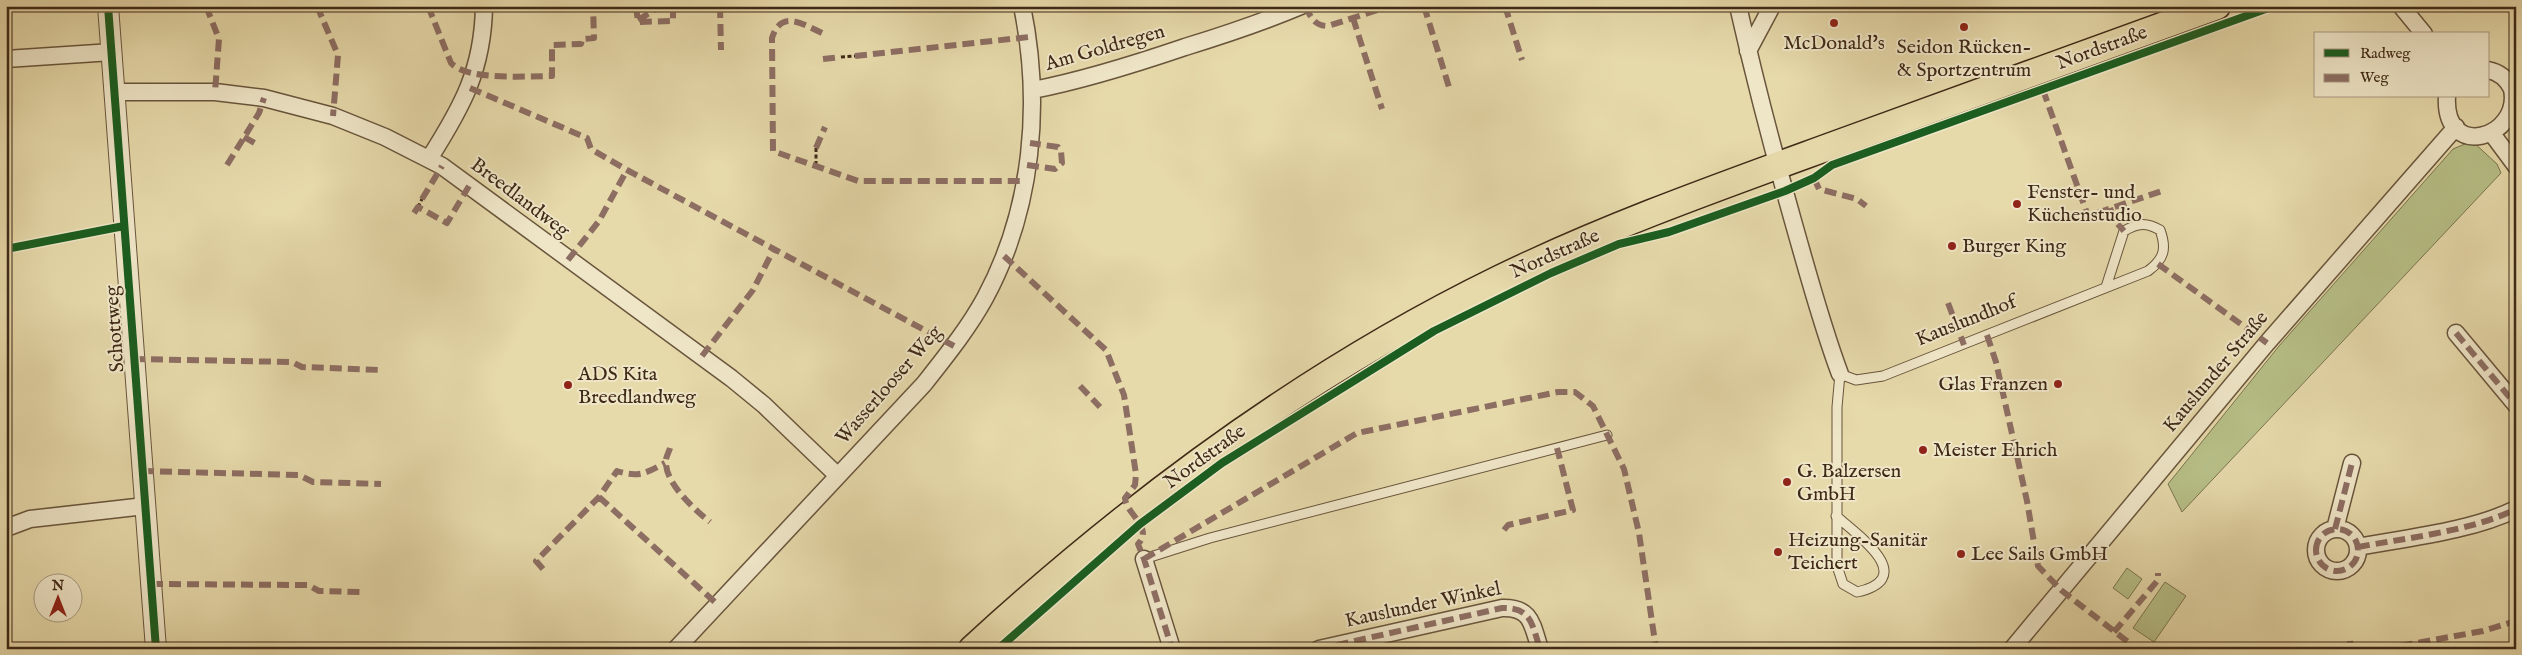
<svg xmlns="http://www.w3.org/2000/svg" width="2522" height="655" font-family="'IM FELL English',serif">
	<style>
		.green { fill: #b7bf87; stroke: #7b744f }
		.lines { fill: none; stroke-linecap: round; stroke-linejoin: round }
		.service-casing { stroke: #69553c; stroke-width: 11 }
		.minor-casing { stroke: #69553c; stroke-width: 19 }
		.tertiary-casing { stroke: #69553c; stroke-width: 22 }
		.primary-casing { stroke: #3f2917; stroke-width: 29 }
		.path { stroke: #3f2917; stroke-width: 3; stroke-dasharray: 4 2.5; stroke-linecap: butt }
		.service { stroke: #efe6c8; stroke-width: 9 }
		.minor { stroke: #efe6c8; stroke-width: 16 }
		.tertiary { stroke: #efe6c8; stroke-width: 20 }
		.primary { stroke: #e6d9aa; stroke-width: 26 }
		.quiet { stroke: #8d6e63; stroke-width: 6; stroke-dasharray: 12 6; stroke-linecap: butt }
		.cycleway-casing { stroke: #efe6c8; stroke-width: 11 }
		.cycleway { stroke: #1b5e20; stroke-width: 8 }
		.poi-dot { fill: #8f2418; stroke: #efe6c8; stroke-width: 2 }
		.labels { text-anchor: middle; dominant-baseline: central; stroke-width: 4; stroke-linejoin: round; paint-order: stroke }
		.poi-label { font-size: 20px; fill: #3f2917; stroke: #efe6c8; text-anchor: start }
		.street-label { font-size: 20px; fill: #3f2917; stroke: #efe6c8 }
	</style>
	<rect width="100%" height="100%" fill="#e6d9aa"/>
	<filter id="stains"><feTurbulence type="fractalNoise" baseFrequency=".004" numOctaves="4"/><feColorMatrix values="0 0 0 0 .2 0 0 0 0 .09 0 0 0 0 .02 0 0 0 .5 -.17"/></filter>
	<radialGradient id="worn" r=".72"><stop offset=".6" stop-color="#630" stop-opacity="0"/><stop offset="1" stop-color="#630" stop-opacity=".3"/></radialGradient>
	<path class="green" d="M2472 141 2497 164 2501 173 2182 512 2168 484 2279 346 2453 149Z
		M2127 568 2142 579 2128 599 2113 588Z
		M2165 582 2186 596 2154 642 2133 628Z"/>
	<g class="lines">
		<g class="service-casing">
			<path id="service" d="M1836 516C1858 535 1919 578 1857 592L1843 584 1837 566V407L1840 374 1856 380 1883 376 2148 271C2164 259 2167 249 2160 230 2146 222 2138 223 2124 231L2106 287
				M1144 559 1210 538 1607 435"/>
		</g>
		<g class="minor-casing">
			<path id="minor" d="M1738 6C1755 81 1774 154 1795 228 1809 277 1822 326 1840 374
				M2401 6 2424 34
				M1748 51 1772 6
				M6 59 112 52
				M1033 90C1085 80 1135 64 1185 47 1224 35 1263 22 1301 6
				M115 92H215L264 98 333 116 385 137 442 166 731 378 764 405 838 476
				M2447 96C2443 162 2522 138 2512 89 2507 79 2499 72 2488 70
				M2493 135 2516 166
				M429 159C462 107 483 70 484 6
				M2456 333 2516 405
				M6 528 30 519 145 506
				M2335 529 2352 463
				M2316 550a21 21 0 1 1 42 0a21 21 0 1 1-42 0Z
				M2358 547C2406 538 2472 531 2516 509
				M1144 559 1172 649
				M676 649 924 384C946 356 968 329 985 298 1033 209 1042 103 1022 6
				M1319 649 1502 608C1532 607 1532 625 1540 649
				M2012 649 2267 343 2456 127"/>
		</g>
		<g class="tertiary-casing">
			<path id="tertiary" d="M108 6 156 649"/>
		</g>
		<g class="primary-casing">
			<path id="primary" d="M972 649C1131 503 1304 374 1499 279 1610 225 1727 184 1842 142 1967 97 2092 51 2217 6"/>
		</g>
		<path class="path" d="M841 57 855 56
			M816 148V166
			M418 207 422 199"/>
		<use href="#service" class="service"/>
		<use href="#minor" class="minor"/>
		<use href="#tertiary" class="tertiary"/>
		<use href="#primary" class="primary"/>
		<path class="quiet" d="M206 6 219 39 215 92
			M317 6 338 55 333 116
			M428 6 451 63C467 81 528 76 552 76V45L581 44 582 39 594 38 593 6
			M636 6 638 22 673 21V6
			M720 6 721 50
			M1305 6C1311 17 1314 26 1328 26L1390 6
			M1424 6 1449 87
			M1505 6 1522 60
			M1353 18 1382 109
			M638 20 661 6
			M822 33C803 24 781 9 772 38L773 151 858 181H1025
			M855 56 1029 37
			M823 59 841 57
			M470 88 587 138 591 149 627 170 954 346
			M2043 90 2088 216 2162 191
			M244 137 258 145
			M816 148 825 127
			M227 165 259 113 264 98
			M1027 165 1055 169 1062 163 1061 151 1058 147 1030 143
			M1814 178 1819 189 1857 199 1866 206
			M422 199 442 166
			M2110 208 2115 221 2124 231
			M414 213 418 207 447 223 469 186
			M1004 256 1106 350 1124 395 1136 474 1135 485 1125 498C1126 514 1154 528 1138 544L1144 559 1172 649
			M568 260 599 221 627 170
			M2158 264 2267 343
			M1948 303 1964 345
			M2456 333 2516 405
			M1987 335 1996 362 2027 501 2038 566 2061 590 2137 649
			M702 356 753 290 774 249
			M133 359 292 362 302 367 381 370
			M1080 386 1100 407
			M670 448C669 452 665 458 666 463 666 484 695 510 710 522
			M142 471 299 475 313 482 381 484
			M599 497 717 604
			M2335 529 2352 463
			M2316 550a21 21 0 1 1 42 0a21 21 0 1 1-42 0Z
			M1504 530 1508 525 1573 510 1557 448
			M2358 547C2406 538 2472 531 2516 509
			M1144 559 1357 433 1558 392H1575L1593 406 1624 469 1639 533 1656 649
			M543 569 536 561 599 497 617 471C639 478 646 473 665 463
			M151 584 308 585 319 591 362 592
			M2114 632 2158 580V573
			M2350 641 2351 649
			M1319 649 1502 608C1532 607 1532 625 1540 649
			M2383 649 2483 631 2516 621"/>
		<g class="cycleway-casing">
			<path id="cycleway" d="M108 6 156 649
				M6 249 124 226
				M998 649 1140 524 1222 463 1434 331 1551 273 1619 244 1669 232 1785 191 1814 178 1832 165 2274 6"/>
		</g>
		<use href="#cycleway" class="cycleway"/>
	</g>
	<g class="poi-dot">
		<circle cx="1834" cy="23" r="5"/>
		<circle cx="1964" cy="27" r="5"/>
		<circle cx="2017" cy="204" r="5"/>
		<circle cx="1952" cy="246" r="5"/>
		<circle cx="2058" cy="384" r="5"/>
		<circle cx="568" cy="385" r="5"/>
		<circle cx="1923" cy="450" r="5"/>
		<circle cx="1787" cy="482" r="5"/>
		<circle cx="1778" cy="552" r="5"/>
		<circle cx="1961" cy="554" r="5"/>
	</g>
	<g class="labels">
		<g class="poi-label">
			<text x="1834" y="43" text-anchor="middle">McDonald's</text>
			<text x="1964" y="47" text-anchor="middle">Seidon Rücken-<tspan x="1964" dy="23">&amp; Sportzentrum</tspan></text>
			<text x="2027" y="192">Fenster- und<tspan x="2027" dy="23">Küchenstudio</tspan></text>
			<text x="1962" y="246">Burger King</text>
			<text x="578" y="374">ADS Kita<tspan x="578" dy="23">Breedlandweg</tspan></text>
			<text x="2048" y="384" text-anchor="end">Glas Franzen</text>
			<text x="1933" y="450">Meister Ehrich</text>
			<text x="1797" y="471">G. Balzersen<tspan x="1797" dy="23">GmbH</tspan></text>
			<text x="1788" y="540">Heizung-Sanitär<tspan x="1788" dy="23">Teichert</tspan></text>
			<text x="1971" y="554">Lee Sails GmbH</text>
		</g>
		<g class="street-label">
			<text transform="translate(1105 48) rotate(-16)">Am Goldregen</text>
			<text transform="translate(2102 48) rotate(-20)">Nordstraße</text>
			<text transform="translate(520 198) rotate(37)">Breedlandweg</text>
			<text transform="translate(1555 254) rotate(-24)">Nordstraße</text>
			<text transform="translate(1966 321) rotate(-22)">Kauslundhof</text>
			<text transform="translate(115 329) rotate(-94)">Schottweg</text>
			<text transform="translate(2216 372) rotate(-50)">Kauslunder Straße</text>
			<text transform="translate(889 385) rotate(-49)">Wasserlooser Weg</text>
			<text transform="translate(1205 457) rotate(-36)">Nordstraße</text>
			<text transform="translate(1423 605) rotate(-12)">Kauslunder Winkel</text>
		</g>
	</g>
	<rect width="2522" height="655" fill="none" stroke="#e6d9aa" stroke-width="25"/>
	<rect x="8" y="8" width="2507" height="640" fill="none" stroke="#3f2917" stroke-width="2.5"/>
	<rect x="12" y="12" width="2497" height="630" fill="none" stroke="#3f2917"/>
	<rect x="2314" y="32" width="175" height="65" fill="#efe6c8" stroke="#a99a81"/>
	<rect x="2324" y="49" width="25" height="8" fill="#1b5e20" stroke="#a99a81"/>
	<text x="2360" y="58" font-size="15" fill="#3f2917">Radweg</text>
	<rect x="2324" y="74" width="25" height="8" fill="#8d6e63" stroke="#a99a81"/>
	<text x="2360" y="82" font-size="15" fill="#3f2917">Weg</text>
	<g transform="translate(58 598)"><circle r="24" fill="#efe6c8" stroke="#a99a81"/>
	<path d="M0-4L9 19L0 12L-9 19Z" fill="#8f2418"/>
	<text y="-8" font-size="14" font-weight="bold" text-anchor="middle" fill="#3f2917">N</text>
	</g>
	<rect width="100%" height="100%" filter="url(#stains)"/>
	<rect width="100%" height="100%" fill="url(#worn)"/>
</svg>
